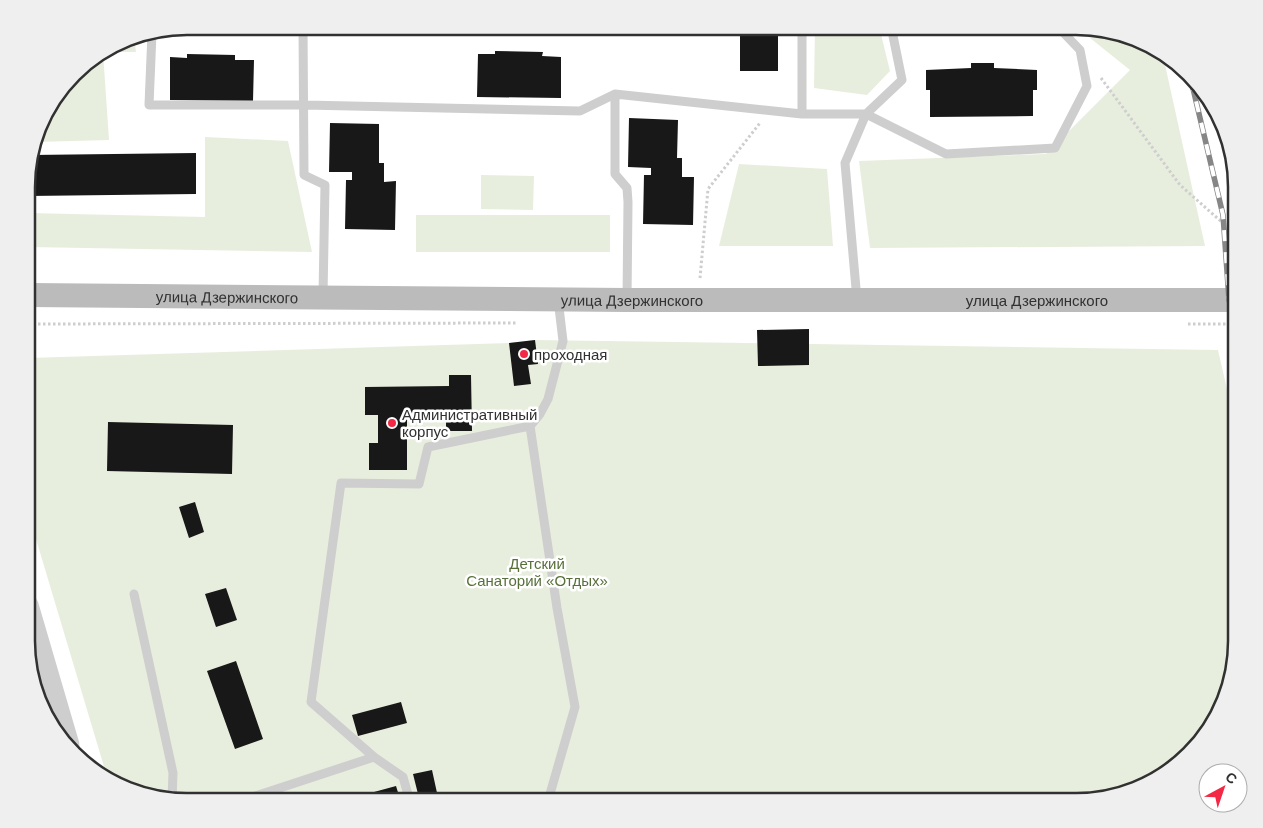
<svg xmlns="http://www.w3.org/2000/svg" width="1263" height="828" font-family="Arial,sans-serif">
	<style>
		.green { fill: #e8eede }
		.building { fill: #181818 }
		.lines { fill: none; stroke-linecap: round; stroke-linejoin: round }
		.path { stroke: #cecece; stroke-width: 3; stroke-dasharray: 2.5 2.5; stroke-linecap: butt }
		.service { stroke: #cecece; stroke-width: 9 }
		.tertiary { stroke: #cecece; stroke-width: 21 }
		.secondary { stroke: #bbb; stroke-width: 24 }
		.rail-casing { stroke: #868686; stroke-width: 5.5 }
		.rail { stroke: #fff; stroke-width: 4; stroke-dasharray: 11; stroke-linecap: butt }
		.poi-dot { fill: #f22845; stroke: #fff; stroke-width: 2 }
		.labels { text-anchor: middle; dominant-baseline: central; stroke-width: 5; stroke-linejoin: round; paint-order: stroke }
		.street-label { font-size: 15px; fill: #313131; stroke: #fff }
		.poi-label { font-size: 15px; fill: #313131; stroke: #fff; text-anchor: start }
		.park-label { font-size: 15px; fill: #57703a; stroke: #fff }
		.rim { fill: none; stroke: #313131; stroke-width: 2.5 }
	</style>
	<rect width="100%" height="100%" fill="#fff"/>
	<path class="green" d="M815 26H879L890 71 867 95 814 88Z
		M1075 26 1128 35 1162 51 1205 246 870 248 859 161 1046 154 1130 70Z
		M134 37 136 52H104L126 38Z
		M103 52 109 140 35 142 43 115 81 66Z
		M205 137 288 141 312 252 28 247V213L205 217Z
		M739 164 827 169 833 246H719Z
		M481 175 534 176 533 210 481 209Z
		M416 215H610V252H416Z
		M535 340 1218 350 1236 428V652L1210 731 1156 780 1087 801 186 802 135 793 108 780 33 529 28 498V358L509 343Z"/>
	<path class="building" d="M740 26H778V71H740Z
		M495 51 543 52 542 56 561 57V98L477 97 478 54H495Z
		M187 54 235 55V60H254L253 101 170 100V57L187 58Z
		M971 63H994V68L1037 70V90H1033V116L930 117V90H926V70L971 68Z
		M629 118 678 120 677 158H682V177H694L693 225 643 224 644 175H651V168L628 167Z
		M330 123 379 124V163H384V182L396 181 395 230 345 229 346 180H352V172H329Z
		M196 153V194L28 196V166L31 155Z
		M809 329V365L758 366 757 330Z
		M535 340 538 364 528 365 531 384 514 386 509 343Z
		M449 375H471L472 431H446V415L407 416V470H369V443H378V415H365V387L449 386Z
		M108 422 233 425 232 474 107 471Z
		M195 502 204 532 189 538 179 507Z
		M226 588 237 620 216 627 205 594Z
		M236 661 263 739 235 749 207 671Z
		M401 702 407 723 358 736 352 715Z
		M432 770 439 802H420L413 774Z
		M396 786 401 802H341V801Z"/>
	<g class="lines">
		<path class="path" d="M1101 78 1180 185 1224 224 1236 225
			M700 278 708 189 760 123
			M28 324 517 323
			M1188 324H1236"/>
		<path class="service" d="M303 26 304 175 325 185 323 296
			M802 26V114
			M152 33 149 105H305L580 111 615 94 802 114H866L946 154 1055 148 1087 86 1080 50 1057 26
			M615 94V174L627 188 628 202 627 300
			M857 300 845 163 866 114 902 80 891 26
			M530 426 557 608 575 707 550 794 544 802
			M134 594 173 773 172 799
			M374 757 403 777 410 802
			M237 802 374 757 311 702 341 483 419 484 428 447 530 426 540 414 548 399 563 341 558 299"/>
		<path class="tertiary" d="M28 605 69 745"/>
		<path class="secondary" id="s1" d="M28 295 627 300H1236"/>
		<g class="rail-casing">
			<path id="rail" d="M1191 80 1223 215 1229 300 1236 326"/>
		</g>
		<use href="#rail" class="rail"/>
	</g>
	<g class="poi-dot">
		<circle cx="524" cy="354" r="5"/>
		<circle cx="392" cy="423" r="5"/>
	</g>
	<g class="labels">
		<g class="street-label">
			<text stroke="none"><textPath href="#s1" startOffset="199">улица Дзержинского</textPath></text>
			<text stroke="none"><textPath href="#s1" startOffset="604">улица Дзержинского</textPath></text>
			<text stroke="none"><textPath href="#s1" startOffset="1009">улица Дзержинского</textPath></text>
		</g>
		<g class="poi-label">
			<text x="534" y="354">проходная</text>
			<text x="402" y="414">Административный<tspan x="402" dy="17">корпус</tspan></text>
		</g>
		<g class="park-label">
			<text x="537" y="563">Детский<tspan x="537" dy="17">Санаторий «Отдых»</tspan></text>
		</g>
	</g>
	<path d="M0 0H1263V828H0ZM187 35H1076A152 152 0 0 1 1228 187V641A152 152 0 0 1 1076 793H187A152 152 0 0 1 35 641V187A152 152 0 0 1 187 35Z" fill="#efefef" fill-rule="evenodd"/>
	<path class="rim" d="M187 35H1076A152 152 0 0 1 1228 187V641A152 152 0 0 1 1076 793H187A152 152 0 0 1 35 641V187A152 152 0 0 1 187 35Z"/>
	<g transform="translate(1223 788) rotate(40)"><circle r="24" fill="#ffffff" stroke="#adadad"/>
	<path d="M0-4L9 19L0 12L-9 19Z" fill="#f22845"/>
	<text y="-8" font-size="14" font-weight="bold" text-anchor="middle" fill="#313131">С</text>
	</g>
</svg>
